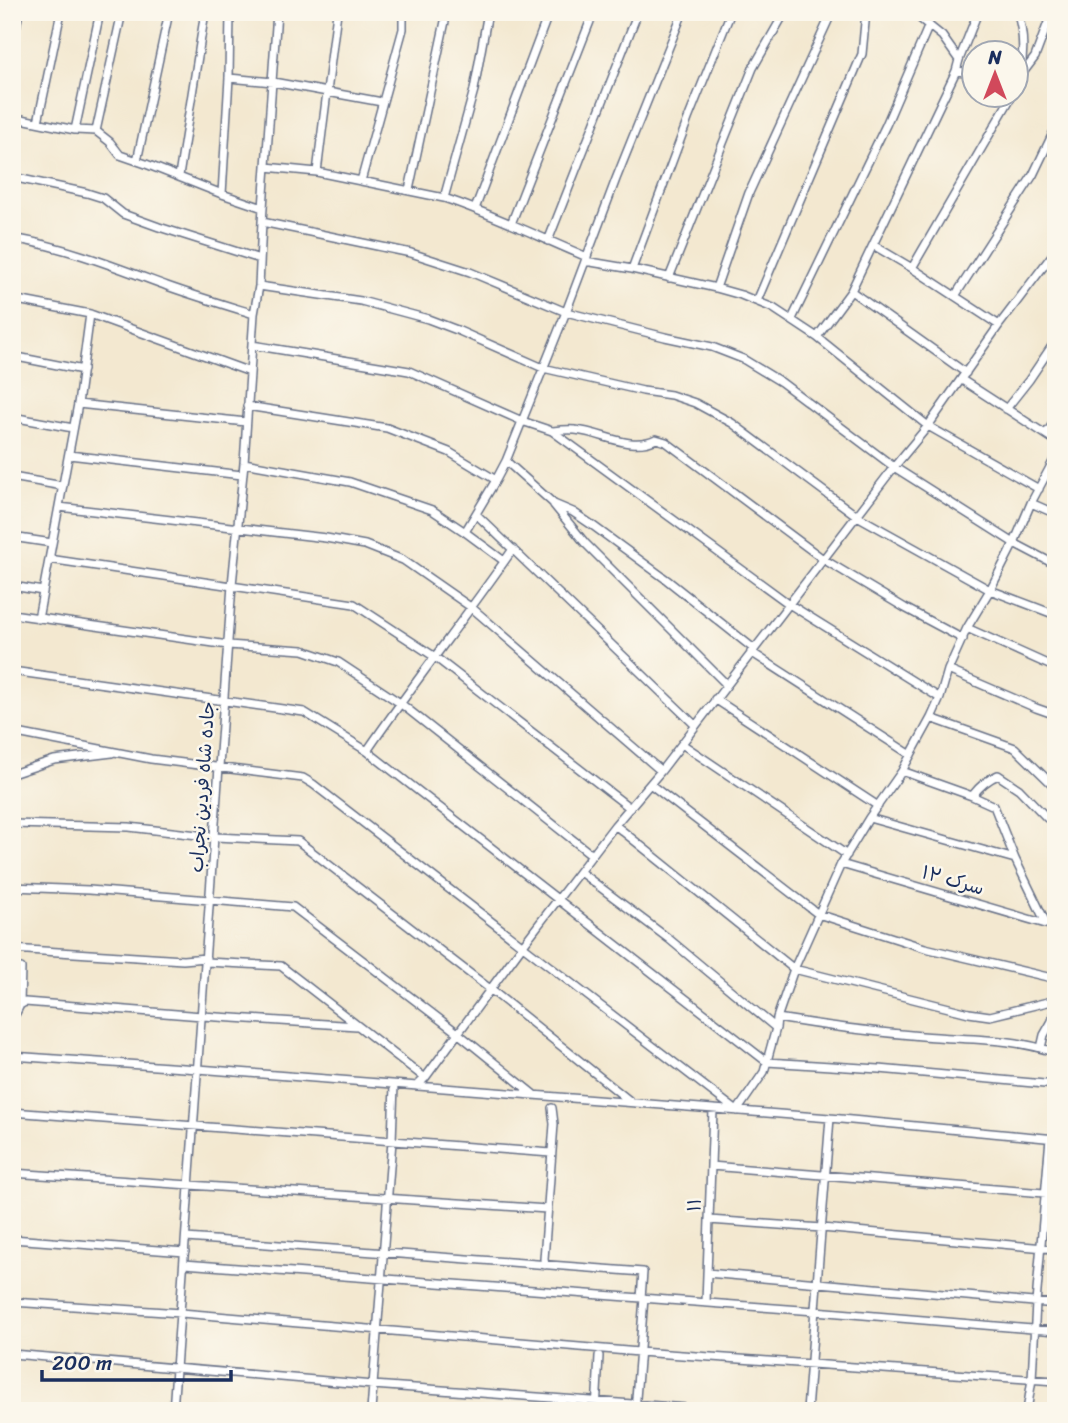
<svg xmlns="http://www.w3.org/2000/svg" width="1068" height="1423" font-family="Sriracha,'Playpen Sans Arabic',sans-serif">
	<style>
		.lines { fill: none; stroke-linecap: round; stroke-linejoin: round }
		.street-casing { stroke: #677086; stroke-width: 10 }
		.street { stroke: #fff; stroke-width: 7 }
		.labels { text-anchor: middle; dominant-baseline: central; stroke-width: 5; stroke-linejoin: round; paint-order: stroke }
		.street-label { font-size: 19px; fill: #1b2f5e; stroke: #fbf7ec }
	</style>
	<rect width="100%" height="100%" fill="#fbf7ec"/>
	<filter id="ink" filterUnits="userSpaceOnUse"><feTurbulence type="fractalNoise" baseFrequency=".0143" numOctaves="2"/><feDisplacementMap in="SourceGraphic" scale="14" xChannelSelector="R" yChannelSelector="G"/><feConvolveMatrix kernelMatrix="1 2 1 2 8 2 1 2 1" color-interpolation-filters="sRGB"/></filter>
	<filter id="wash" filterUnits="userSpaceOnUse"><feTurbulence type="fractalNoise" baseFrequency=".00686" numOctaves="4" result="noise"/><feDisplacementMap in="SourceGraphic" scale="28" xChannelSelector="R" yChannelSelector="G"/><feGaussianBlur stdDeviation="1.57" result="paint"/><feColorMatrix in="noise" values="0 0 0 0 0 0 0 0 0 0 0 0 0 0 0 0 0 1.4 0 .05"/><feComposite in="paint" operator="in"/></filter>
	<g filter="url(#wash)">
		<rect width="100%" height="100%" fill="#f3e8d0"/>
	</g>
	<g filter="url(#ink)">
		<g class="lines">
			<g class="street-casing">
				<path id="street" d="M912 12 942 36 959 60 956 71 974 73
					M1017 12C1024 32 1024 54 1020 74
					M12 47 19 12
					M959 60 978 12
					M1016 77 1019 78 1016 90
					M229 78 273 82 382 102
					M1019 78 1035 57 1052 12
					M12 117 75 130 96 131 110 142 120 155 146 164 222 194 263 208
					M38 122 61 12
					M75 130 100 12
					M96 131 122 12
					M137 161 169 12
					M266 167 317 172 444 198C493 214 539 237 587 257
					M317 172 337 12
					M179 176 205 12
					M12 177 87 193 103 198 123 214 159 227 260 259
					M361 181 403 29V12
					M409 190 447 12
					M222 194 229 78 230 12
					M444 198 474 90 488 12
					M475 209 549 12
					M262 222 411 253 470 272 566 312 665 337 712 347 743 359 781 382 894 467 1014 543 1056 565
					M511 224 591 19
					M12 238C66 247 116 267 167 286 195 296 225 305 254 314
					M548 241 638 12
					M873 245 912 268 999 325
					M585 261 632 269 716 288 741 295 773 308 817 337 928 426 1039 489
					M912 268 1013 94
					M632 269 688 119 731 12
					M669 278 753 68 781 19 788 12
					M259 286 361 301 428 319 457 330 543 368 643 391 671 395 695 403 732 423 857 516 990 590 1056 615
					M716 288 749 193 832 12
					M851 291 966 373
					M955 296 1033 175 1056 127
					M12 299 90 314 250 372
					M757 301 862 54 866 12
					M792 319 886 125 929 25
					M817 337 851 291 956 71
					M252 345 409 371 522 421 552 431 789 604 940 698
					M12 356 83 370
					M962 380 1056 441
					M78 404 246 422
					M247 406 387 428 449 452 496 480
					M1006 409 1029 380 1056 340
					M12 417 73 428
					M553 431C560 430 568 429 575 430 602 432 630 452 656 439L666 442 823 559 905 608 963 639
					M1046 434 1056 419
					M69 455 242 475
					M506 461 554 504 573 512 592 525 667 580 754 649
					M244 463 350 482 432 510 465 532 496 480 506 461 566 312 616 179 683 12
					M12 477 63 486
					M1031 503 1056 514
					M554 505 585 543 726 684
					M59 507 326 538 365 545 403 560 472 608 661 771
					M476 514 695 725
					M465 532 504 561
					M12 537 52 543
					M49 559 354 604 435 657 630 808
					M12 586 43 591
					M12 614 228 645 303 650 338 662 400 703 592 855
					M38 619 78 404 90 314
					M967 628 1056 668
					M751 652 911 755
					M948 670 1036 708 1056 715
					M12 671 304 712 367 751 767 1062 879 1069 1056 1085
					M715 699 878 806
					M931 718 1015 748 1056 788
					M12 732 151 759 303 778 313 784 737 1111 764 1072 776 1028 777 1018 794 969 841 864 869 818 902 771 931 718 940 698 948 670 967 628 990 590 1014 543 1031 503 1056 456
					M682 744 847 855
					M367 751C414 682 466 617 513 549
					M902 771 972 796 994 806 1015 859 1046 923
					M12 774 54 760 112 753
					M650 784 818 914 925 948 1056 979
					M972 796C979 787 988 779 998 775L1019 789 1047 818 1056 816
					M869 818 1015 859
					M12 824 129 827 215 837 298 841 490 989 631 1102
					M615 825 794 969 969 1013 990 1016 1056 1000
					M841 864 1056 927
					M580 872 669 939 776 1028
					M12 887 89 890 293 907 459 1034 533 1094
					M12 949 183 960 206 958
					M206 962 281 966 425 1078
					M20 1004 21 968
					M12 1014 16 1013 20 1005 25 1002 202 1016 357 1026
					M777 1018C825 1026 874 1032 922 1036 968 1040 1012 1037 1056 1053
					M1041 1048 1044 1035 1052 1021 1056 1002
					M12 1056 198 1069 830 1118 1056 1139
					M417 1086 425 1078 523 945 615 825 661 771 894 467 928 426 999 325 1056 250
					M12 1112 551 1153
					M711 1166 1056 1194
					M12 1173 547 1209
					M709 1220 822 1228 1056 1249
					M186 1238 643 1272 641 1298
					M12 1239 185 1252
					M184 1264 815 1311 1056 1331
					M545 1265 544 1259 554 1124 552 1108
					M707 1273 1056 1304
					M12 1302 181 1313 639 1352 1056 1381
					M706 1302 713 1110
					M12 1354 373 1385 728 1411
					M173 1411 232 585 244 463 254 314 259 286 262 222 277 12
					M371 1411 392 1141 394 1085
					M596 1411 599 1356
					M635 1411 644 1298
					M807 1411 830 1118
					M1027 1411 1032 1379 1036 1303 1050 1138"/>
			</g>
			<use href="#street" class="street"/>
		</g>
	</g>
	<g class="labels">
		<g class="street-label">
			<text transform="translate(202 787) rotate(-86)">جاده شاه فردین نجراب</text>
			<text transform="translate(953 880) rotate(16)">سرک ۱۲</text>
			<text transform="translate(694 1205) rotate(-88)">۱۱</text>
		</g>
	</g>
	<rect width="1068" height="1423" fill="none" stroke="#fbf7ec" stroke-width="42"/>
	<g transform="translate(995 74)"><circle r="33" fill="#fbf7ec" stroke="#a1a7b3" stroke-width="2"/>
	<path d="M0-5L12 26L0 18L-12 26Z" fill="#d1495b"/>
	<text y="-10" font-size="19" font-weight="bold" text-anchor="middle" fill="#1b2f5e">N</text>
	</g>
	<path d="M42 1370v10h189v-10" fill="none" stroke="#1b2f5e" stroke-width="3.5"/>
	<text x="52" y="1370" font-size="21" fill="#1b2f5e" stroke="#fbf7ec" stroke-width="5" paint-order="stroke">200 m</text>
</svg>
